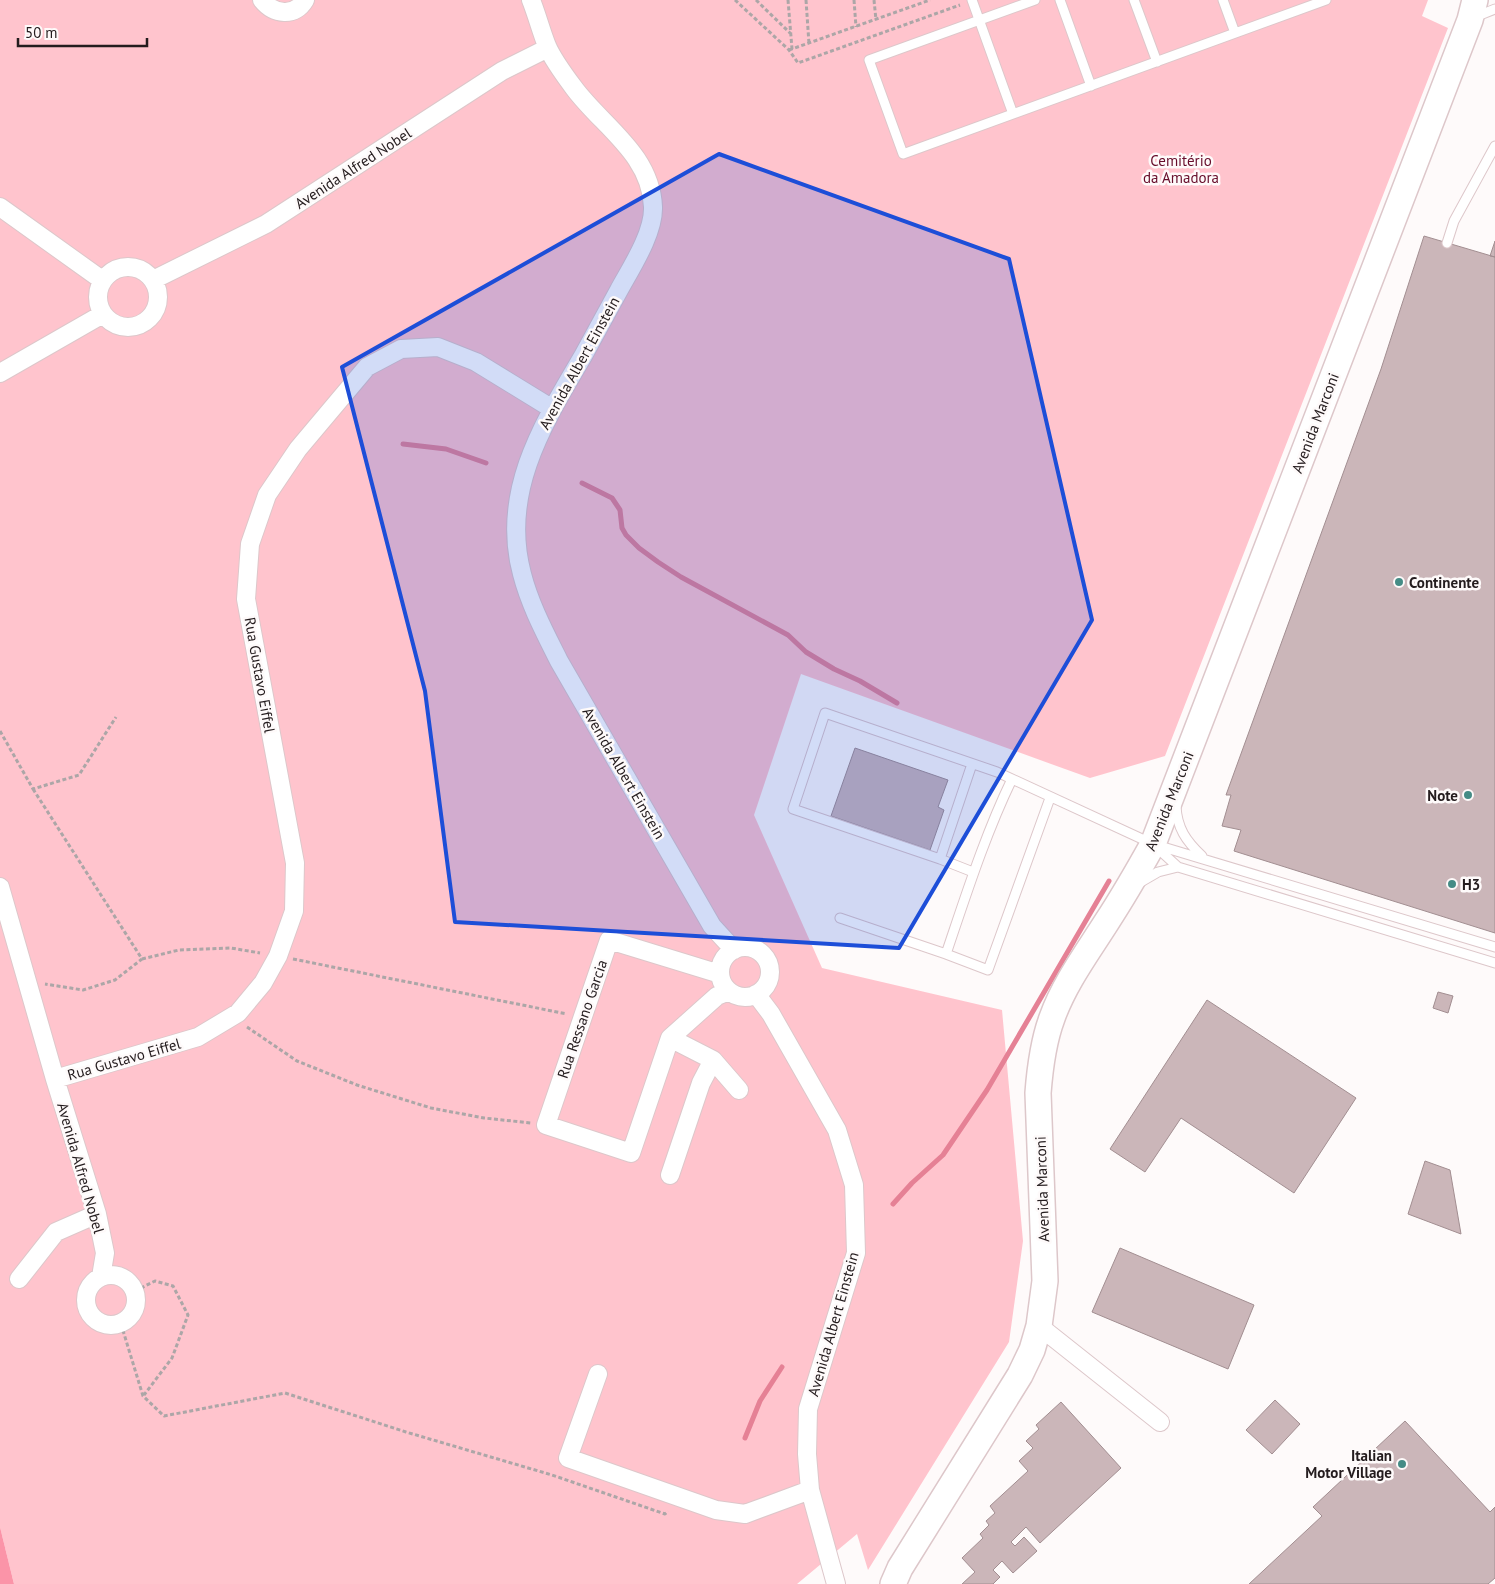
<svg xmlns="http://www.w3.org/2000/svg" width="1495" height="1584" font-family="'PT Sans',sans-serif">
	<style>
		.green { fill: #ffc4cd }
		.forest { fill: #fb94a8 }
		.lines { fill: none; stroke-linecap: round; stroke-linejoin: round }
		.stream { stroke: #e58195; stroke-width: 5 }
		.building { fill: #cbb6b9; stroke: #a28e91 }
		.lane-casing { stroke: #ddc7ca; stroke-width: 11 }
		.street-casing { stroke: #ddc7ca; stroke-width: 20 }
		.secondary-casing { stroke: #ddc7ca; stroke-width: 28 }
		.path { stroke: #aca6a7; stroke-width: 3; stroke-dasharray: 4 2.5; stroke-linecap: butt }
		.lane { stroke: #fff; stroke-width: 9 }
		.street { stroke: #fff; stroke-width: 18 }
		.secondary { stroke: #fff; stroke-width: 25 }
		.marked { fill: #1d4ed8; fill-opacity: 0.2; stroke: #1d4ed8; stroke-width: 4; stroke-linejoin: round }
		.poi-dot { fill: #458c86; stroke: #fefafa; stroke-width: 2 }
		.labels { text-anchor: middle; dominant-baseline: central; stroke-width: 5; stroke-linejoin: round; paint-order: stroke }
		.park-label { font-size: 15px; fill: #670d2b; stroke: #fefafa }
		.street-label { font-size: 15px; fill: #241c1e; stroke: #fefafa }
		.poi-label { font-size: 15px; font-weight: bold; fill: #241c1e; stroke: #fefafa; text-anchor: start }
	</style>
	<rect width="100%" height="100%" fill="#fefafa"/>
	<path class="green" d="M0 0H1428L1422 16 1448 28 1165 756 1090 778 801 674 754 815 822 968 1002 1010 1023 1241 1009 1342 868 1570 857 1534 797 1584H14L0 1527Z"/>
	<path class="forest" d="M0 1527 14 1584H0Z"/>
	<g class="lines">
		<path class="stream" d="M403 444 446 449 486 463
			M582 483 612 498 620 510 622 528 626 535 639 548 658 562 681 577 788 635 806 652 834 669 860 681 897 703
			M893 1204 912 1183 943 1155 987 1090 1109 881
			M745 1438 760 1401 782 1367"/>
	</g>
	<path class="building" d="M1424 236 1495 257V933L1234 851 1241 830 1222 826 1231 795H1226L1381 369Z
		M1495 241V257L1490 256Z
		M855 748 948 780 938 807 944 810 930 850 831 816Z
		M1438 992 1453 996 1448 1013 1433 1008Z
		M1207 1000 1356 1098 1294 1193 1181 1118 1145 1172 1110 1149Z
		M1425 1161 1450 1170 1461 1234 1408 1214Z
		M1120 1248 1254 1305 1228 1369 1092 1312Z
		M1275 1400 1300 1424 1272 1454 1246 1430Z
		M1061 1402 1121 1468 1040 1543 1026 1527 1011 1542 1015 1546 1024 1537 1037 1551 1013 1573 1002 1561 993 1570 1000 1577 993 1584H962L975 1572 962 1558 983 1538 980 1534 989 1525 986 1521 995 1513 990 1506 1028 1471 1019 1461 1033 1448 1026 1441 1039 1429 1036 1425Z
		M1405 1421 1490 1512 1495 1507V1578L1488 1584H1249L1322 1516 1313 1507Z"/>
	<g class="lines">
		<g class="lane-casing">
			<path id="lane" d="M972 0 1013 114
				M1035 0 869 60 903 154 1326 0
				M1060 0 1091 86
				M1134 0 1157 62
				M1223 0 1235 33
				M1475 17 1495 9
				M1447 243 1454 221 1495 146
				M972 764 940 859 793 809 825 713 997 772 1153 844 1495 947
				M1012 779C985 835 966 895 946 954L988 970 1050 798
				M1176 806C1177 828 1186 841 1202 856
				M1155 846 1178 867 1495 963
				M940 859 973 872
				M1139 883 1158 872 1178 867
				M840 918 946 954"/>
		</g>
		<g class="street-casing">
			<path id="street" d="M262 0C274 15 295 17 305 0
				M531 0C537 15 541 31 547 46 553 60 565 76 574 88 602 126 651 154 653 207 654 233 631 268 619 290 607 312 595 334 583 356 543 424 500 492 522 574 530 605 545 633 559 661L712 926 734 950
				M0 207 102 280
				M98 297a30 30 0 1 1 60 0a30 30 0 1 1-60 0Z
				M153 280 266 224 502 71 548 48
				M0 373 103 314
				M0 887 55 1079 97 1214 105 1253 101 1277
				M720 972a25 25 0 1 1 50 0a25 25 0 1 1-50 0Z
				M720 974 609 940 546 1125 631 1153 670 1038 717 996 729 991
				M756 994 771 1014 837 1130 854 1185 856 1253 808 1409 807 1454 810 1490 836 1584
				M670 1038 713 1060 739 1090
				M55 1079 198 1037 238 1013 263 983 278 956 294 911 295 863 246 599 250 544 267 495 298 449 367 367 401 349 438 347 476 362 551 408
				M670 1175 701 1083 713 1060
				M86 1300a25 25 0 1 1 50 0a25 25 0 1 1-50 0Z
				M19 1279 56 1232 97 1214
				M1039 1326 1160 1422
				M598 1374 568 1458 716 1510 745 1514 810 1490"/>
		</g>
		<g class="secondary-casing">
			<path id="secondary" d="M893 1584 900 1568 1020 1375 1032 1350 1039 1326 1045 1281 1038 1093C1040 1067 1043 1042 1052 1018 1064 984 1087 953 1106 923 1123 897 1138 871 1153 844L1470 20 1475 0"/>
		</g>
		<path class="path" d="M735 0 789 50 798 63 960 5
			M756 0 790 33
			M788 0 792 49
			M806 0 809 44
			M854 0 856 27
			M874 0 876 20
			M789 50 930 0
			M0 731 33 789 79 775 116 717
			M33 789 142 959 115 980 83 990 45 984
			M142 959 179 950 231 948 260 953
			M293 959 567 1014
			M247 1027 297 1061 357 1085 431 1108 484 1118 531 1123
			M135 1291 155 1281 173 1286 188 1315 172 1358 144 1395
			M121 1324 143 1396 164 1416 285 1393 406 1432 552 1475 665 1514 668 1511"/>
		<use href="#lane" class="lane"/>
		<use href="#street" class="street"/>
		<use href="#secondary" class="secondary"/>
	</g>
	<path class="marked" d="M719 154 1009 259 1092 620 899 948 455 922 425 691 342 367Z"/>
	<g class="poi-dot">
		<circle cx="1399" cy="582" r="5"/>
		<circle cx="1468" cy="795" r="5"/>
		<circle cx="1452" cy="884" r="5"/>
		<circle cx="1402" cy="1464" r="5"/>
	</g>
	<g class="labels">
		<g class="park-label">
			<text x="1181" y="160">Cemitério<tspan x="1181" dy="17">da Amadora</tspan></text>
		</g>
		<g class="street-label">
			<text transform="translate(353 168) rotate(-33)">Avenida Alfred Nobel</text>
			<text transform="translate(579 363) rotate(-61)">Avenida Albert Einstein</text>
			<text transform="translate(1315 423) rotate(-69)">Avenida Marconi</text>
			<text transform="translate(260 675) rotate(80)">Rua Gustavo Eiffel</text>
			<text transform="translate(624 773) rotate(60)">Avenida Albert Einstein</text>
			<text transform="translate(1169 801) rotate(-68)">Avenida Marconi</text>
			<text transform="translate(582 1019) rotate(-71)">Rua Ressano Garcia</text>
			<text transform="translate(124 1059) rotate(-16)">Rua Gustavo Eiffel</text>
			<text transform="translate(81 1168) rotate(74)">Avenida Alfred Nobel</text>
			<text transform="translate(1042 1189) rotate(-92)">Avenida Marconi</text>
			<text transform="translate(833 1324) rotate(-74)">Avenida Albert Einstein</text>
		</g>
		<g class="poi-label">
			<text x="1409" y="582">Continente</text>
			<text x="1458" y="795" text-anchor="end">Note</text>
			<text x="1462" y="884">H3</text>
			<text x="1392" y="1455" text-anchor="end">Italian<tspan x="1392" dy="17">Motor Village</tspan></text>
		</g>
	</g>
	<path d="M18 38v8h129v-8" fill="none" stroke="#241c1e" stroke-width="2.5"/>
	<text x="25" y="38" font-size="15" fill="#241c1e" stroke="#fefafa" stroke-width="4" paint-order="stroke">50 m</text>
</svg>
